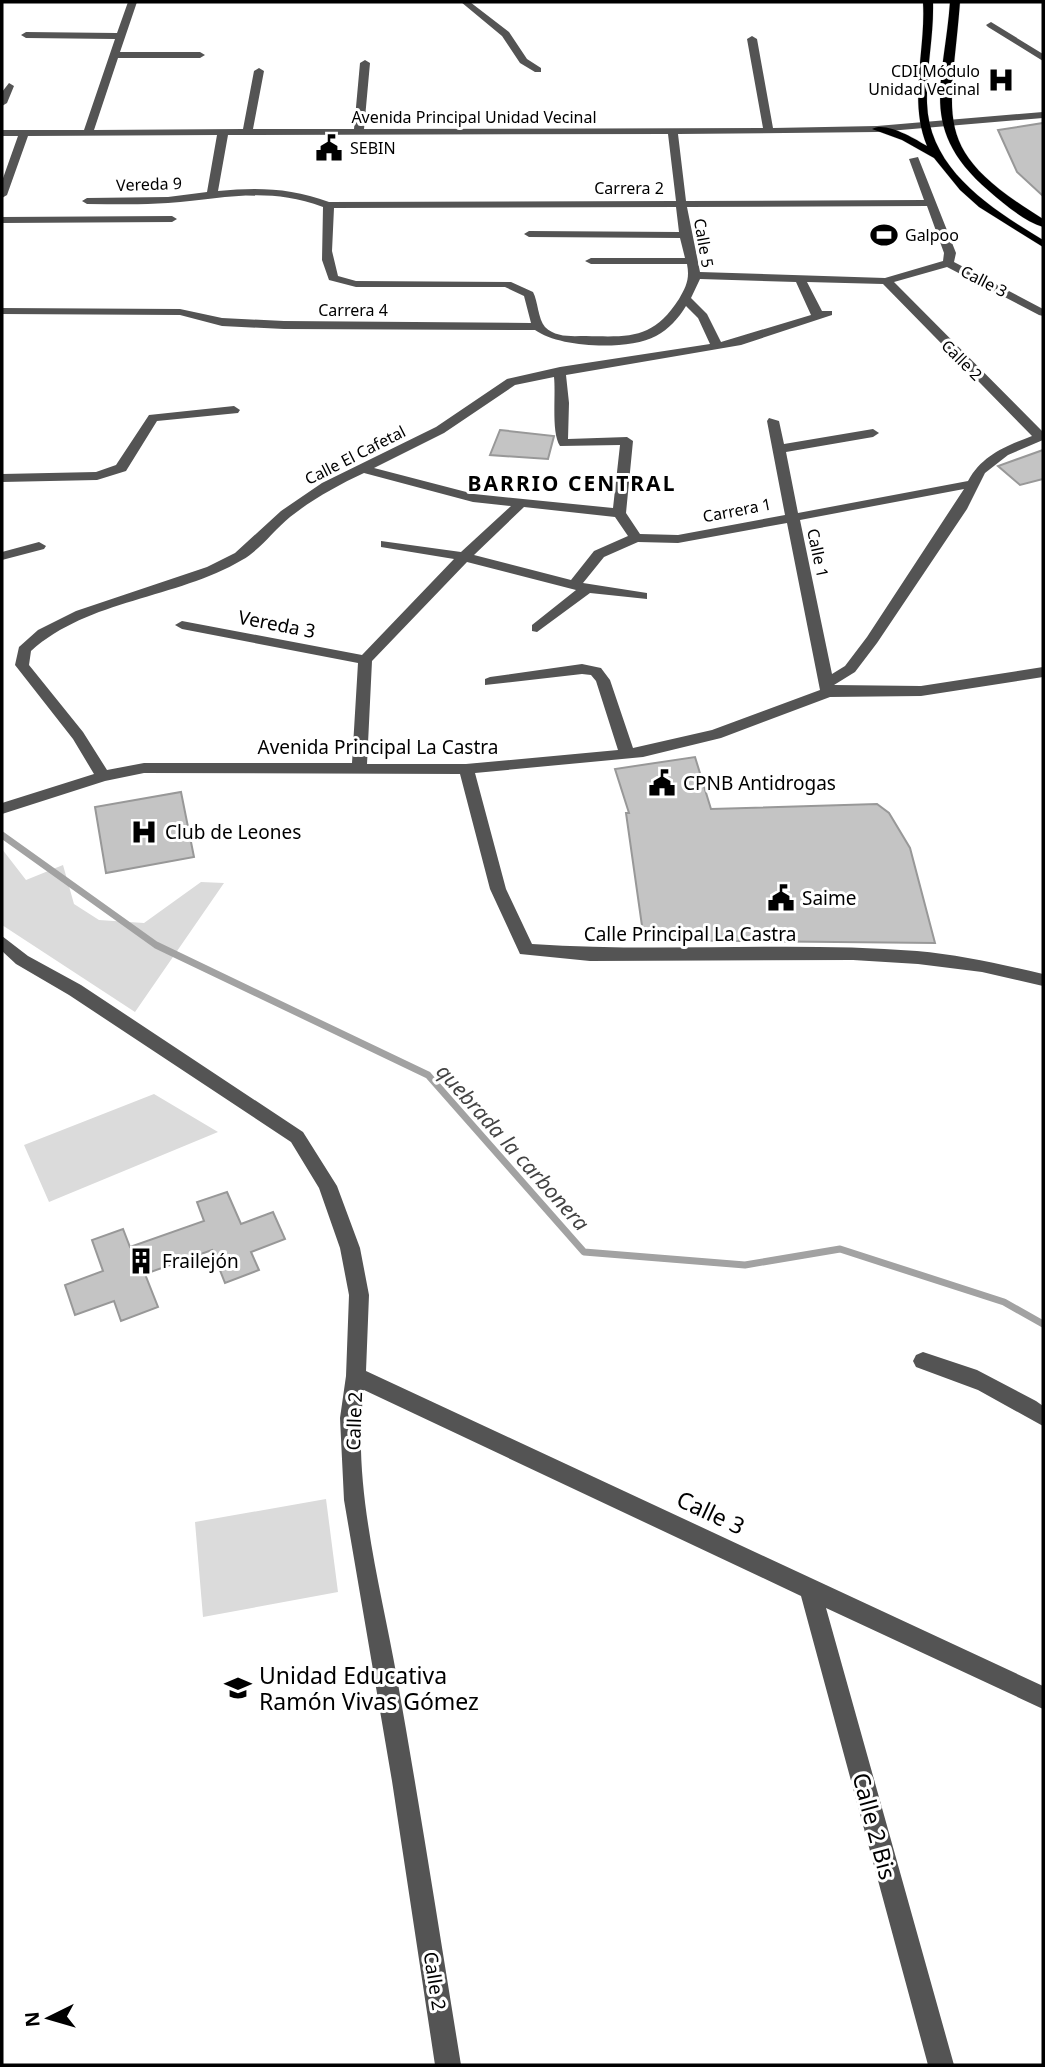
<svg xmlns="http://www.w3.org/2000/svg" width="1045" height="2067" font-family="'Noto Sans',sans-serif">
	<style>
		.green { fill: #dbdbdb }
		.lines { fill: none; stroke-linecap: round; stroke-linejoin: round }
		.stream { stroke: #a2a2a2; stroke-width: 7 }
		.building { fill: #c4c4c4; stroke: #989898; stroke-width: 2 }
		.major-casing { stroke: #dbdbdb; stroke-width: 1 }
		.minor { fill: #545454; fill-rule: evenodd }
		.major { fill: #000; fill-rule: evenodd }
		.labels { text-anchor: middle; dominant-baseline: central; stroke-width: 6; stroke-linejoin: round; paint-order: stroke }
		.far-poi-label { font-size: 16px; fill: #000; stroke: #fff; text-anchor: start }
		.far-street-label { font-size: 16px; fill: #000; stroke: #fff }
		.street-label { font-size: 19px; fill: #000; stroke: #fff }
		.poi-label { font-size: 19px; fill: #000; stroke: #fff; text-anchor: start }
		.far-district-label { font-size: 21px; font-weight: bold; letter-spacing: 2px; fill: #000; stroke: #fff }
		.water-label { font-size: 21px; font-style: italic; fill: #434343; stroke: #fff }
		.near-street-label { font-size: 23px; fill: #000; stroke: #fff }
		.near-poi-label { font-size: 23px; fill: #000; stroke: #fff; text-anchor: start }
	</style>
	<rect width="100%" height="100%" fill="#fff"/>
	<path class="green" d="M2 849 26 880 63 865 74 904 99 920 144 923 201 882 224 883 135 1012 2 925Z
		M154 1094 218 1132 49 1202 24 1145Z
		M326 1499 338 1592 203 1617 195 1522Z"/>
	<g class="lines">
		<path class="stream" d="M2 835 156 945 428 1075 584 1252 745 1265 840 1249 1004 1302 1043 1324"/>
	</g>
	<path class="building" d="M1043 123V196L1017 172 998 130Z
		M500 430 554 436 548 459 490 455Z
		M1043 450V479L1020 485 998 466Z
		M695 757 711 809 877 804 889 813 910 848 935 943 644 940 626 813H629L615 769Z
		M181 792 194 857 106 873 95 807Z
		M227 1192 241 1224 273 1212 285 1239 251 1252 259 1270 225 1283 212 1250 145 1274 158 1307 121 1321 114 1301 75 1315 65 1285 103 1271 92 1240 123 1229 130 1247 204 1221 197 1202Z"/>
	<g class="lines">
		<g class="major-casing">
			<path id="major" d="M923 2H933C934 36 926 70 927 103 929 170 992 209 1043 240V247L979 207 960 190 934 158 902 140 872 129C885 121 914 138 927 146 908 99 926 51 923 2Z
				M950 2H960C951 121 928 148 1043 219V227C1024 221 1004 204 989 191 917 129 944 84 950 2Z"/>
		</g>
		<path class="minor" d="M128 2H137L120 52H200L205 55 200 58H118L94 130 243 129 254 71 259 68 264 71 253 129H354L360 63 365 60 370 63 364 129 763 128 747 39 752 36 757 39 773 128 877 126 1043 112V118L877 132 678 134 686 201 924 200 909 159 918 157 956 253 954 262 1043 309V316L1039 315 947 267 894 282 1043 432V440L1008 455 985 473 967 509 877 643 855 672 834 685 921 686 1043 667V677L921 696 830 697 721 738 643 757 475 773 506 889 532 944C660 953 789 941 917 951 960 955 1001 964 1043 974V986L982 972 918 964 853 960 590 961 520 954 490 889 460 774 144 773 105 781 2 814V803L94 774 73 739 15 665 19 647 38 630 76 611 207 567 235 553 281 511 322 483 436 427 507 379 560 367 710 344 698 318 686 306C678 319 669 329 656 336 628 351 560 348 535 330L284 329 222 326 180 315 2 314V308L180 309 222 318 284 321 531 323 524 296 505 287H356L329 280 322 260 323 207C264 186 227 199 168 203 141 205 114 204 87 204L82 201 87 198 168 197 207 192 217 135 28 136 7 195 2 198V181L18 136H2V130H84L115 39 26 38 21 35 26 32 117 33ZM668 134 676 201 329 202C291 188 258 187 218 191L228 135ZM927 206 944 253 943 261 885 278 700 272 687 207ZM676 207 679 232 529 231 524 234 529 237 680 238 685 258H591L585 261 591 264H687C690 279 686 287 679 299 653 339 631 337 586 336 573 336 556 338 545 327 538 319 538 301 533 292L511 282 356 281 338 276 332 251 334 208ZM700 279 796 282 811 315 721 342 707 314 691 298ZM807 282 883 284 1032 436C1006 446 982 455 968 481L798 513 786 452 873 437 879 433 873 429 784 444 779 421 769 418 767 421 785 515 678 535 640 534 626 513 633 441 627 437 568 439 569 403 566 375 741 345 832 315V311H822ZM554 377C556 395 551 433 560 446L620 445 613 508 474 494 374 468 444 433 515 385ZM364 473 473 502 511 506 461 552 381 541V547L454 559 362 655 182 621 175 625 182 629 358 663 352 763H144L107 770 83 732 29 665 31 651C89 599 176 599 242 560 260 550 274 530 290 517 313 499 338 485 364 473ZM964 489 867 637 845 666 832 674 800 520ZM524 507 615 517 628 536 594 551 571 580 474 555ZM787 523 820 690 712 730 633 748 610 680 601 668 582 664 490 677 485 679V685L582 674 591 675 596 681 618 750 466 764H367L372 661 467 562 576 590 532 625V631L537 632 590 593 647 599V593L583 583 604 557 638 542 678 543Z
			M461 2H470L509 32 527 59 541 68V72H535L520 63 502 36Z
			M991 22 1043 54V61L988 27 986 25Z
			M9 83 14 86 7 103 2 106V92Z
			M2 217 172 216 177 219 172 222 2 223Z
			M234 406 240 410 238 413 157 421 126 471 97 480 2 482V474L96 472 116 465 149 415Z
			M39 542 46 546 44 549 2 560V552Z
			M2 936 28 956 81 985 303 1132 337 1186 360 1248 369 1295 366 1371 1043 1686V1709L826 1608 954 2065H928L801 1596 364 1390C351 1482 381 1587 397 1678 420 1807 440 1936 461 2065H435L392 1781 344 1500 340 1418 346 1376 349 1295 340 1248 319 1188 291 1142 69 995 16 964 2 951Z
			M923 1352 977 1370 1036 1401 1043 1406V1426L978 1390 916 1367 913 1361 916 1355Z"/>
		<use href="#major" class="major"/>
	</g>
	<defs>
		<g id="hospital-bare" transform="scale(2.1)"><path d="M-5-5h3v3.5h4V-5h3V5h-3V1.5h-4V5h-3Z" fill="#000" stroke="#fff" stroke-width="2.5" paint-order="stroke"/></g>
		<g id="civic-bare" transform="scale(2.1)"><path d="M-.6-6.5H3V-4.5H.6V-3L4-1V1h2V6H-6V1h2V-1L-.6-3ZM-1.2 2.5V6h2.4V2.5Z" fill="#000" stroke="#fff" stroke-width="2.5" paint-order="stroke"/></g>
		<g id="stadium-bare" transform="scale(2.1)"><path d="M0-5a6.5 5 0 1 0 0 10a6.5 5 0 1 0 0-10ZM-3.5-1.8h7v3.6h-7Z" fill="#000" stroke="#fff" stroke-width="2.5" paint-order="stroke"/></g>
		<g id="building-bare" transform="scale(2.1)"><path d="M-4-6H4V6H1V3H-1V6H-4ZM-2.5-4.3h1.7v1.8h-1.7ZM.8-4.3h1.7v1.8H.8ZM-2.5-1h1.7V.8h-1.7ZM.8-1h1.7V.8H.8Z" fill="#000" stroke="#fff" stroke-width="2.5" paint-order="stroke"/></g>
		<g id="school-bare" transform="scale(2.1)"><path d="M0-5L7-2L0 1L-7-2ZM-4 1L0 2.5L4 1V4Q0 6-4 4Z" fill="#000" stroke="#fff" stroke-width="2.5" paint-order="stroke"/></g>
	</defs>
	<g fill-rule="evenodd">
		<use href="#hospital-bare" x="1001" y="80"/>
		<use href="#civic-bare" x="329" y="148"/>
		<use href="#stadium-bare" x="884" y="235"/>
		<use href="#civic-bare" x="662" y="783"/>
		<use href="#hospital-bare" x="144" y="832"/>
		<use href="#civic-bare" x="781" y="898"/>
		<use href="#building-bare" x="141" y="1261"/>
		<use href="#school-bare" x="238" y="1688"/>
	</g>
	<g class="labels">
		<g class="far-poi-label">
			<text x="980" y="71" text-anchor="end">CDI Módulo<tspan x="980" dy="18">Unidad Vecinal</tspan></text>
			<text x="350" y="148">SEBIN</text>
			<text x="905" y="235">Galpoo</text>
		</g>
		<g class="far-street-label">
			<text x="474" y="117">Avenida Principal Unidad Vecinal</text>
			<text transform="translate(149 184) rotate(-2)">Vereda 9</text>
			<text x="629" y="188">Carrera 2</text>
			<text transform="translate(704 243) rotate(80)">Calle 5</text>
			<text transform="translate(984 281) rotate(27)">Calle 3</text>
			<text x="353" y="310">Carrera 4</text>
			<text transform="translate(962 360) rotate(45)">Calle 2</text>
			<text transform="translate(355 455) rotate(-27)">Calle El Cafetal</text>
			<text transform="translate(737 510) rotate(-11)">Carrera 1</text>
			<text transform="translate(818 553) rotate(78)">Calle 1</text>
		</g>
		<g class="street-label">
			<text transform="translate(277 624) rotate(11)">Vereda 3</text>
			<text x="378" y="747">Avenida Principal La Castra</text>
			<text x="690" y="934">Calle Principal La Castra</text>
			<text transform="translate(354 1421) rotate(-88)">Calle 2</text>
			<text transform="translate(435 1981) rotate(81)">Calle 2</text>
		</g>
		<g class="poi-label">
			<text x="683" y="783">CPNB Antidrogas</text>
			<text x="165" y="832">Club de Leones</text>
			<text x="802" y="898">Saime</text>
			<text x="162" y="1261">Frailejón</text>
		</g>
		<g class="far-district-label">
			<text x="572" y="483">BARRIO CENTRAL</text>
		</g>
		<g class="water-label">
			<text transform="translate(513 1147) rotate(48)">quebrada la carbonera</text>
		</g>
		<g class="near-street-label">
			<text transform="translate(711 1512) rotate(25)">Calle 3</text>
			<text transform="translate(875 1826) rotate(75)">Calle 2 Bis</text>
		</g>
		<g class="near-poi-label">
			<text x="259" y="1675">Unidad Educativa<tspan x="259" dy="26">Ramón Vivas Gómez</tspan></text>
		</g>
	</g>
	<rect width="1045" height="2067" fill="none" stroke="#000000" stroke-width="7"/>
	<g transform="translate(49 2018) rotate(265)" stroke="#ffffff" stroke-width="5" paint-order="stroke">
	<path d="M0-5L12 26L0 18L-12 26Z" fill="#000000"/>
	<text y="-10" font-size="19" font-weight="bold" text-anchor="middle" fill="#000000">N</text>
	</g>
</svg>
